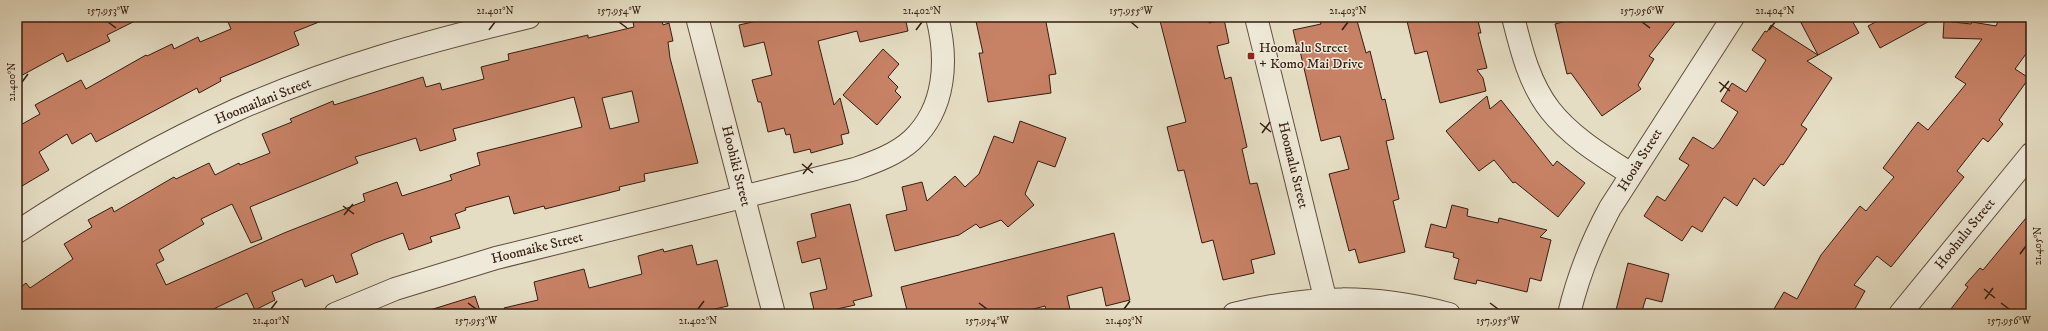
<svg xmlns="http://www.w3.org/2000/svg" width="2048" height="331" font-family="'IM FELL DW Pica',serif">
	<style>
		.building { fill: #c78165; stroke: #341d10; fill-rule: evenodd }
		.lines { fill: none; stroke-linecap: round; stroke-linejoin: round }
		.minor-casing { stroke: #604d3d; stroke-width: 24 }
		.minor { stroke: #eee9d8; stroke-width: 22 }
		.ticks { fill: none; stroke: #341d10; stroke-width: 1.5 }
		.poi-dot { fill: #8f2418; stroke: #eee9d8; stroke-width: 1.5 }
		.labels { text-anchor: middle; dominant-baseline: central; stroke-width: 3; stroke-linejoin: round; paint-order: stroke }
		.poi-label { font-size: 14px; fill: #341d10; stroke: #eee9d8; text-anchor: start }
		.street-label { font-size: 14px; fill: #341d10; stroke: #eee9d8 }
		.neatline { fill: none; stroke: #341d10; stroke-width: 1.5 }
		.ticks-label { font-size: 10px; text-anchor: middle; fill: #341d10 }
	</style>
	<rect width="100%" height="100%" fill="#e5ddc3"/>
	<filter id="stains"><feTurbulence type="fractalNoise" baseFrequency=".005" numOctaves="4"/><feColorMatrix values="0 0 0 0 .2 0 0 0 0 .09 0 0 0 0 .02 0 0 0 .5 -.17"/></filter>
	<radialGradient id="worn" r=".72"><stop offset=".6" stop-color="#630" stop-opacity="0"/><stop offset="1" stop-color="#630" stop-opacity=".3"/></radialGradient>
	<path class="building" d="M17 17H143L107 35 110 41 67 62 63 53 17 78Z
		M226 17H329V18L294 32 299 45 220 78 221 81 199 93 197 88 96 142 91 133 72 144 67 134 39 152 49 170 17 189V127L40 114 35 105 81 80 86 89 146 55 147 56 172 44 174 49 198 37 200 42 231 29Z
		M653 17H661L663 25 669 23 673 41 668 42 670 58 698 163 644 174 645 181 619 187 620 190 545 209 544 206 514 214 509 196 465 208 466 210 455 214 460 228 430 237 432 242 409 250 403 233 375 243 351 254 358 274 336 283 333 275 305 287 302 279 272 292 275 300 255 310 247 293 203 314H17V290L26 283 30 288 73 259 64 244 92 227 88 220 112 207 114 212 174 177 176 179 209 163 215 175 239 163 240 165 270 153 262 134 292 122 290 119 333 101 334 105 423 77 426 87 440 83 442 90 484 79 481 67 509 60 508 54 588 35V38L634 27 633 22ZM632 91 639 122 610 129 602 98ZM574 97 582 127 477 153 480 165 450 175 452 180 402 196 397 182 363 194 365 201 284 233 166 285 156 264 164 260 159 250 204 224 201 219 232 204 251 243 262 239 250 207 358 163 355 157 416 138 420 151 456 140 453 129Z
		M756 17H905L908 31 860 42 857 31 818 41 834 105 840 98 849 133 841 135 843 144 811 153 810 149 794 153 790 134 786 135 784 128 768 132 761 102H758L752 80 772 75 764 42 744 47 739 25 757 21Z
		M975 17H1045L1056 74 1049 75 1051 93 988 102 979 53H983Z
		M1159 17H1208L1209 23 1224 19 1229 43 1217 46 1225 79 1231 77 1247 147 1242 149 1250 184 1257 183 1275 254 1251 260 1254 273 1223 280 1213 240 1202 243 1184 170 1178 171 1167 127 1186 122Z
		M1319 17H1356L1366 53 1370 51 1382 100 1385 99 1394 139 1386 141 1399 199 1393 201 1405 252 1359 263 1355 249 1349 251 1329 174 1349 169 1340 136 1321 141 1300 51H1298L1293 30 1321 24Z
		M1406 17H1477L1481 33H1478L1487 68 1477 70 1483 78 1486 91 1440 103 1427 51 1415 54Z
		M1581 17H1679L1649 56 1654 59 1638 85 1641 89 1602 116 1571 73 1567 74 1555 24Z
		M1798 17H1850L1859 33 1807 61 1832 78 1801 125 1807 129 1783 165 1781 164 1764 186 1754 178 1737 206 1724 197 1702 232 1692 226 1682 241 1644 216 1657 196 1665 201 1689 165 1679 159 1693 137 1713 149 1719 142 1738 112 1721 101 1732 83 1746 92 1766 60 1752 50 1765 31 1767 32 1771 25 1818 55Z
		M1885 17H1937L1880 48 1868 26Z
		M2000 17H2031V47L2015 69 2029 78 1999 120 2003 124 1988 142 1983 138 1957 171 1964 177 1891 267 1877 256 1854 285 1865 291 1852 314H1771L1784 292 1797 299 1821 255 1860 206 1866 211 1894 177 1883 168 1918 122 1928 130 1966 84 1955 77 1982 39 1943 38 1944 21 1971 24 1972 22 1996 26Z
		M883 49 899 64 888 77 898 87 895 91 901 97 877 125 843 95Z
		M1487 96 1490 109 1501 100 1553 166 1557 161 1585 183 1558 217 1515 182 1513 183 1494 160 1479 171 1446 131Z
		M1020 121 1066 138 1055 167 1038 161 1025 194 1034 205 1008 227 1001 220 980 228 976 224 959 235 895 251 886 215 907 210 902 187 922 182 927 201 955 176 965 187 979 174 994 136 1013 143Z
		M850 204 872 296 853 301 855 305 815 314 810 293 827 289 820 258 802 263 797 242 816 237 811 214Z
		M1452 205 1468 209 1467 216 1498 223 1499 218 1547 230 1540 237 1551 240 1541 281 1530 278 1527 292 1477 280 1476 284 1454 279 1459 259 1453 257 1454 253 1425 247 1431 224 1446 228Z
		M2031 212V314H1947L1968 287 1965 285 1980 268 1983 270Z
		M1114 233 1130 300 1106 306 1102 287 1067 296 1071 314H1047L1045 306 1014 314H908L901 287Z
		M692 245 697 265 717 260 728 306 693 314H505L504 308 538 300 534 282 584 269 589 288 642 274 638 256 663 249 664 252Z
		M1628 263 1669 274 1662 302 1646 298 1641 314H1615Z
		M475 296 481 314H431L430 310Z"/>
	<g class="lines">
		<g class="minor-casing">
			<path id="minor" d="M697 17 774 314
				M1256 17 1329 314
				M1513 17C1521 49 1529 83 1550 110 1571 137 1603 156 1631 174
				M17 232C87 186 159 145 236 110 330 68 429 41 529 17
				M335 314 395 289 496 258 855 169C875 162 897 154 912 140 946 108 948 59 937 17
				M1234 314C1312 295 1372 294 1449 314
				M1569 314C1578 276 1591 243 1610 208L1733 17
				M1900 314 2031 154"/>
		</g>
		<use href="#minor" class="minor"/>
	</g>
	<path class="ticks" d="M108 22 116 28M619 22 627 28M1131 22 1138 28M1642 22 1650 28M489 30 495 22M916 30 922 22M1342 30 1348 22M1769 30 1775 22M22 82 28 74M1719 82 1730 91M1720 92 1729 81M1260 123 1271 132M1262 133 1270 122M802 164 813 173M803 174 812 163M343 206 354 214M344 215 353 204M2020 254 2026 246M1984 289 1995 298M1985 299 1993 288M468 303 476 309M979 303 987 309M1490 303 1498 309M2001 303 2009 309M271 309 277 301M698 309 704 301M1124 309 1130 301"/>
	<rect class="poi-dot" x="1247" y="52" width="8" height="8" rx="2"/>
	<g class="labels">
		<g class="poi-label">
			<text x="1259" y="48">Hoomalu Street<tspan x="1259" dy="16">+ Komo Mai Drive</tspan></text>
		</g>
		<g class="street-label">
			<text transform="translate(263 101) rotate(-22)">Hoomailani Street</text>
			<text transform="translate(1640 160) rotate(-58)">Hooia Street</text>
			<text transform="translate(1293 165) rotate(76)">Hoomalu Street</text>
			<text transform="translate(736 166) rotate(76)">Hoohiki Street</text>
			<text transform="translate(1965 234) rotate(-51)">Hoohulu Street</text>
			<text transform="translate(537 248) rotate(-14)">Hoomaike Street</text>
		</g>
	</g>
	<rect width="2048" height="331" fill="none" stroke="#e5ddc3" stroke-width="44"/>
	<rect x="22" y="22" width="2004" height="287" class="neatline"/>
	<g class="ticks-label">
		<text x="108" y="14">157.953°W</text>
		<text x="495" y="14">21.401°N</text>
		<text x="619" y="14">157.954°W</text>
		<text x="922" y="14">21.402°N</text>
		<text x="1131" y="14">157.955°W</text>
		<text x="1348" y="14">21.403°N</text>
		<text x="1642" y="14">157.956°W</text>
		<text x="1775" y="14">21.404°N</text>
		<text transform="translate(11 82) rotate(-90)" y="4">21.400°N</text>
		<text transform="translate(2037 246) rotate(-90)" y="4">21.405°N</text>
		<text x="271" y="324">21.401°N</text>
		<text x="476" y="324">157.953°W</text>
		<text x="698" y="324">21.402°N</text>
		<text x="987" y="324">157.954°W</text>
		<text x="1124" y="324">21.403°N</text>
		<text x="1498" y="324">157.955°W</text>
		<text x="2009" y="324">157.956°W</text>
	</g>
	<rect width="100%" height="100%" filter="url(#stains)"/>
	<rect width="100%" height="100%" fill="url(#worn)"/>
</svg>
